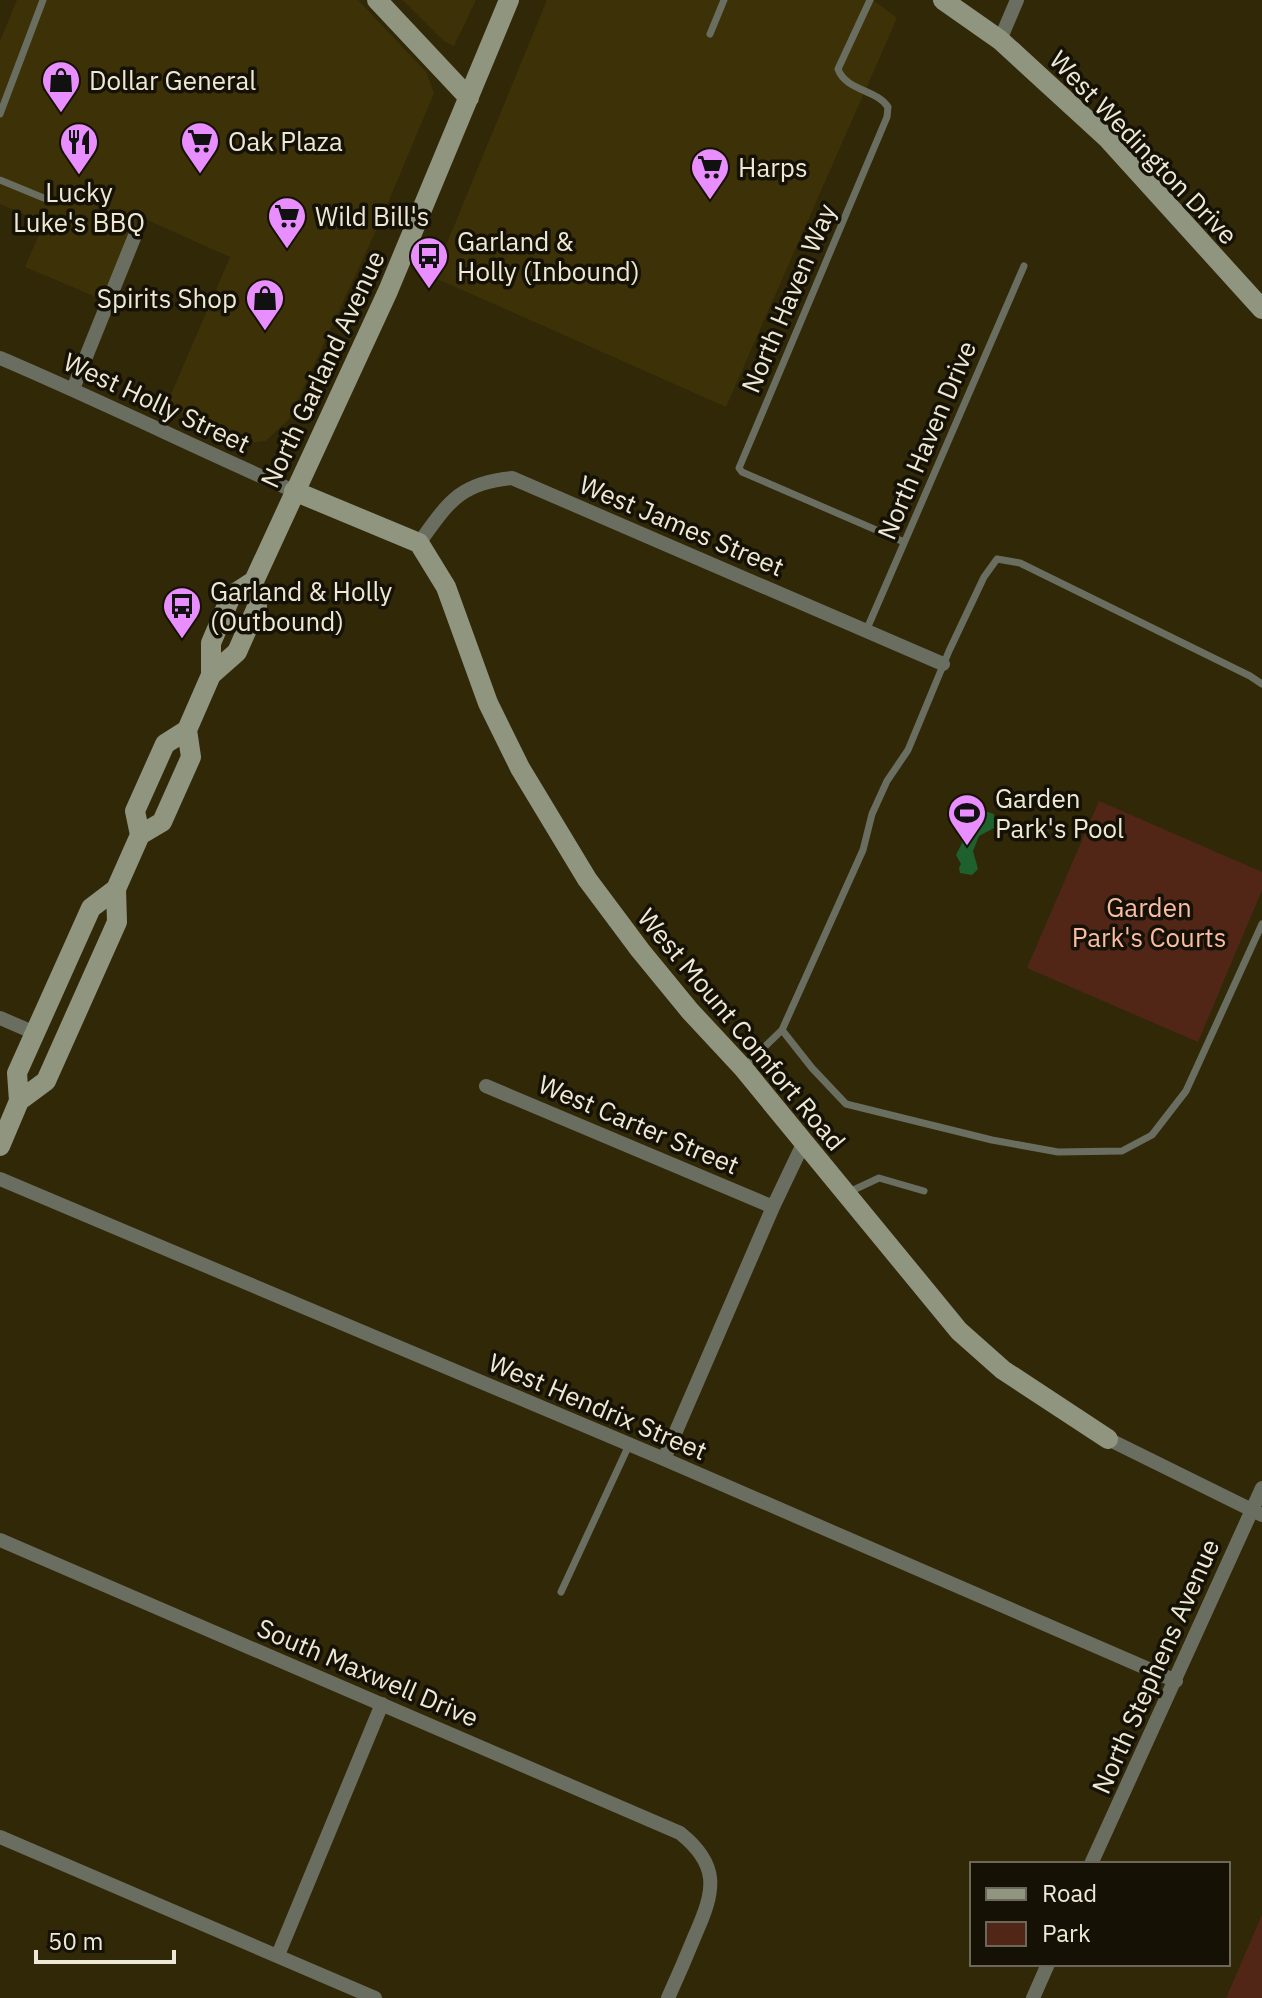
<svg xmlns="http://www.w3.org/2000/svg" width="1262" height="1998" font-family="'IBM Plex Sans',sans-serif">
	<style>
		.built { fill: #3c3107 }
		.green { fill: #512617 }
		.water { fill: #1f612e }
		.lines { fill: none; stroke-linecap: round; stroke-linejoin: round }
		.lane { stroke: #6a6e60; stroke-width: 7 }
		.street { stroke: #6a6e60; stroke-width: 14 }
		.secondary { stroke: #8f957f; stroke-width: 20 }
		.labels { text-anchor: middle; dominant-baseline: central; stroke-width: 7; stroke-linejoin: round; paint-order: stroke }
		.poi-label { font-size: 26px; fill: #eee9d7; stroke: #151105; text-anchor: start }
		.street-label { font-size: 26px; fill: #eee9d7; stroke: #151105 }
		.park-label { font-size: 26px; fill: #fcbba4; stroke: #151105 }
	</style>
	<rect width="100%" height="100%" fill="#312808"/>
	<path class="built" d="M17 0H358L426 72 434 93 380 222 289 419 266 441 248 443 166 406 230 257 138 216 136 233 108 302 25 267 44 223 0 204V41Z
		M403 0H476L454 46 444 41Z
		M547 0H873L897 18 726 407 433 277Z"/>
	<path class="green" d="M1099 801 1262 872V890L1198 1042 1027 968Z
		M1262 1915V1998H1226Z"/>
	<path class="water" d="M984 811 994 814V828L979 836 973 851 978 869 972 875 960 873 959 868 961 864 956 855 962 843 961 839 967 832 968 823Z"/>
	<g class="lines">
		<path class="lane" d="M870 0 838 69C846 91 876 89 888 107L887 117 739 468 742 472 904 542
			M710 34 724 0
			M0 114 43 0
			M0 180 51 201
			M866 631 1024 266
			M782 1030 812 1068 846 1104 992 1140 1058 1152 1122 1151 1152 1135 1186 1091 1262 924
			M745 1066 782 1030 863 850 872 814 887 781 908 750 949 651 984 577 997 559 1020 563 1250 676 1262 684
			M847 1193 879 1178 924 1191
			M561 1592 629 1445"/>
		<path class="street" d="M1000 40 1017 0
			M0 358C99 400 196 448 294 491
			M73 389 136 233
			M419 543C448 503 459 483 512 478L943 664
			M0 1018 35 1033
			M486 1086 773 1207
			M0 1179 664 1459 1176 1681
			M1108 1439 1262 1515
			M664 1459 773 1207 804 1142
			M0 1540 680 1833C720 1865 715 1890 696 1933 687 1955 678 1976 668 1998
			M0 1837 375 1998
			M1091 1864 1262 1488
			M278 1955 382 1704
			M1033 1998 1048 1964"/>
		<path class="secondary" d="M377 0 469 98
			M943 0 1000 40 1108 139 1262 309
			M294 491 419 543 446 587 488 703 520 768 587 879 640 950 690 1011 743 1068 959 1331 1003 1370 1108 1439
			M211 675 237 652 257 607 254 581 388 291 509 0
			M140 835 162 822 191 757 187 730 211 675V643L231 596 254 581
			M19 1101 46 1081 117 922 116 889 140 835 135 811 165 744 187 730
			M0 1146 19 1101 17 1073 91 908 116 889"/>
	</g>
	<defs>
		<g id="shop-pin" transform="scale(2)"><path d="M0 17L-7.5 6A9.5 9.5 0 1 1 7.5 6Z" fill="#e98efe" stroke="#151105"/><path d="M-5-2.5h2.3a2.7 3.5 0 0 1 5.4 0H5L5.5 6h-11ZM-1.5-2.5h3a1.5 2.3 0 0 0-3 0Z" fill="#111"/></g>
		<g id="supermarket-pin" transform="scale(2)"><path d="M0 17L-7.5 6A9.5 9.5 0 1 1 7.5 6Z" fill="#e98efe" stroke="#151105"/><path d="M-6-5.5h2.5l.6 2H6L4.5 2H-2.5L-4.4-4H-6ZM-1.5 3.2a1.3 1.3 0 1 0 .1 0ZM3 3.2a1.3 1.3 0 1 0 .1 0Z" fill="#111"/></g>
		<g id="restaurant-pin" transform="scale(2)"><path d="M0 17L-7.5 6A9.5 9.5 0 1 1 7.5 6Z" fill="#e98efe" stroke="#151105"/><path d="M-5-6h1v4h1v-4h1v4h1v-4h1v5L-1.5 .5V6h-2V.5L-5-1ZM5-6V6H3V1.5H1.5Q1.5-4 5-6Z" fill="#111"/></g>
		<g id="bus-pin" transform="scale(2)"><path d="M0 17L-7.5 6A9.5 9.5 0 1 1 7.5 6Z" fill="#e98efe" stroke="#151105"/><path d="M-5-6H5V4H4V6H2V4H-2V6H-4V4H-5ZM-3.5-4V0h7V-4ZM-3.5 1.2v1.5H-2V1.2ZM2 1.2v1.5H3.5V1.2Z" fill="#111"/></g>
		<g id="stadium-pin" transform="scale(2)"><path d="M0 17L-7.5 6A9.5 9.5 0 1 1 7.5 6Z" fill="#e98efe" stroke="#151105"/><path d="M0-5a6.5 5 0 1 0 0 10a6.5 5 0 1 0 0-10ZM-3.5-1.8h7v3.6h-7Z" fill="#111"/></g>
	</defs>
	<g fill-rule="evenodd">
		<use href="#shop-pin" x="61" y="80"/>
		<use href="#supermarket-pin" x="200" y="141"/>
		<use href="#restaurant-pin" x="79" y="142"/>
		<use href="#supermarket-pin" x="710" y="167"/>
		<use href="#supermarket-pin" x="287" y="216"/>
		<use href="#bus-pin" x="429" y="256"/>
		<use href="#shop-pin" x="265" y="298"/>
		<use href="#bus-pin" x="182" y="606"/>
		<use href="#stadium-pin" x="967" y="813"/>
	</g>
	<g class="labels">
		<g class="poi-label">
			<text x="89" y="80">Dollar General</text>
			<text x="228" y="141">Oak Plaza</text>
			<text x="738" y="167">Harps</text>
			<text x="79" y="192" text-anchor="middle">Lucky<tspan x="79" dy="30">Luke's BBQ</tspan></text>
			<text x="315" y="216">Wild Bill's</text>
			<text x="457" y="241">Garland &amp;<tspan x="457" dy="30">Holly (Inbound)</tspan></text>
			<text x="237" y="298" text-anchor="end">Spirits Shop</text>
			<text x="210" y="591">Garland &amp; Holly<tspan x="210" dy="30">(Outbound)</tspan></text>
			<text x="995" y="798">Garden<tspan x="995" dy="30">Park's Pool</tspan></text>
		</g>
		<g class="street-label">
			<text transform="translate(1144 147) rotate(46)">West Wedington Drive</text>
			<text transform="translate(788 298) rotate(-67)">North Haven Way</text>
			<text transform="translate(322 369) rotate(-65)">North Garland Avenue</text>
			<text transform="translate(157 402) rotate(25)">West Holly Street</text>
			<text transform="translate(926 440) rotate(-67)">North Haven Drive</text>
			<text transform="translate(682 525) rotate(23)">West James Street</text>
			<text transform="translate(742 1029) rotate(50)">West Mount Comfort Road</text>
			<text transform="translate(639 1124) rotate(23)">West Carter Street</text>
			<text transform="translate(598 1406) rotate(23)">West Hendrix Street</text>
			<text transform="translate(1155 1666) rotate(-66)">North Stephens Avenue</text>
			<text transform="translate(368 1672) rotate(23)">South Maxwell Drive</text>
		</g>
		<g class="park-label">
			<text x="1149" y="907">Garden<tspan x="1149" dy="30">Park's Courts</tspan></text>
		</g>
	</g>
	<rect x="970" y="1862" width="260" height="104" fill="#151105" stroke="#6c6759" stroke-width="2"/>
	<rect x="986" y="1888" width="40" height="12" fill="#8f957f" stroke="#6c6759" stroke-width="2"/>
	<text x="1042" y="1902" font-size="24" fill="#eee9d7">Road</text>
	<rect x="986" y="1922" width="40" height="24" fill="#512617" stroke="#6c6759" stroke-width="2"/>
	<text x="1042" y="1942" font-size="24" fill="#eee9d7">Park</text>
	<path d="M36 1950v12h138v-12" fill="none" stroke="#eee9d7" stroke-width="4"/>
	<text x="48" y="1950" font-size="24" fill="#eee9d7" stroke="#151105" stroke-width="6" paint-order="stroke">50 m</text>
</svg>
